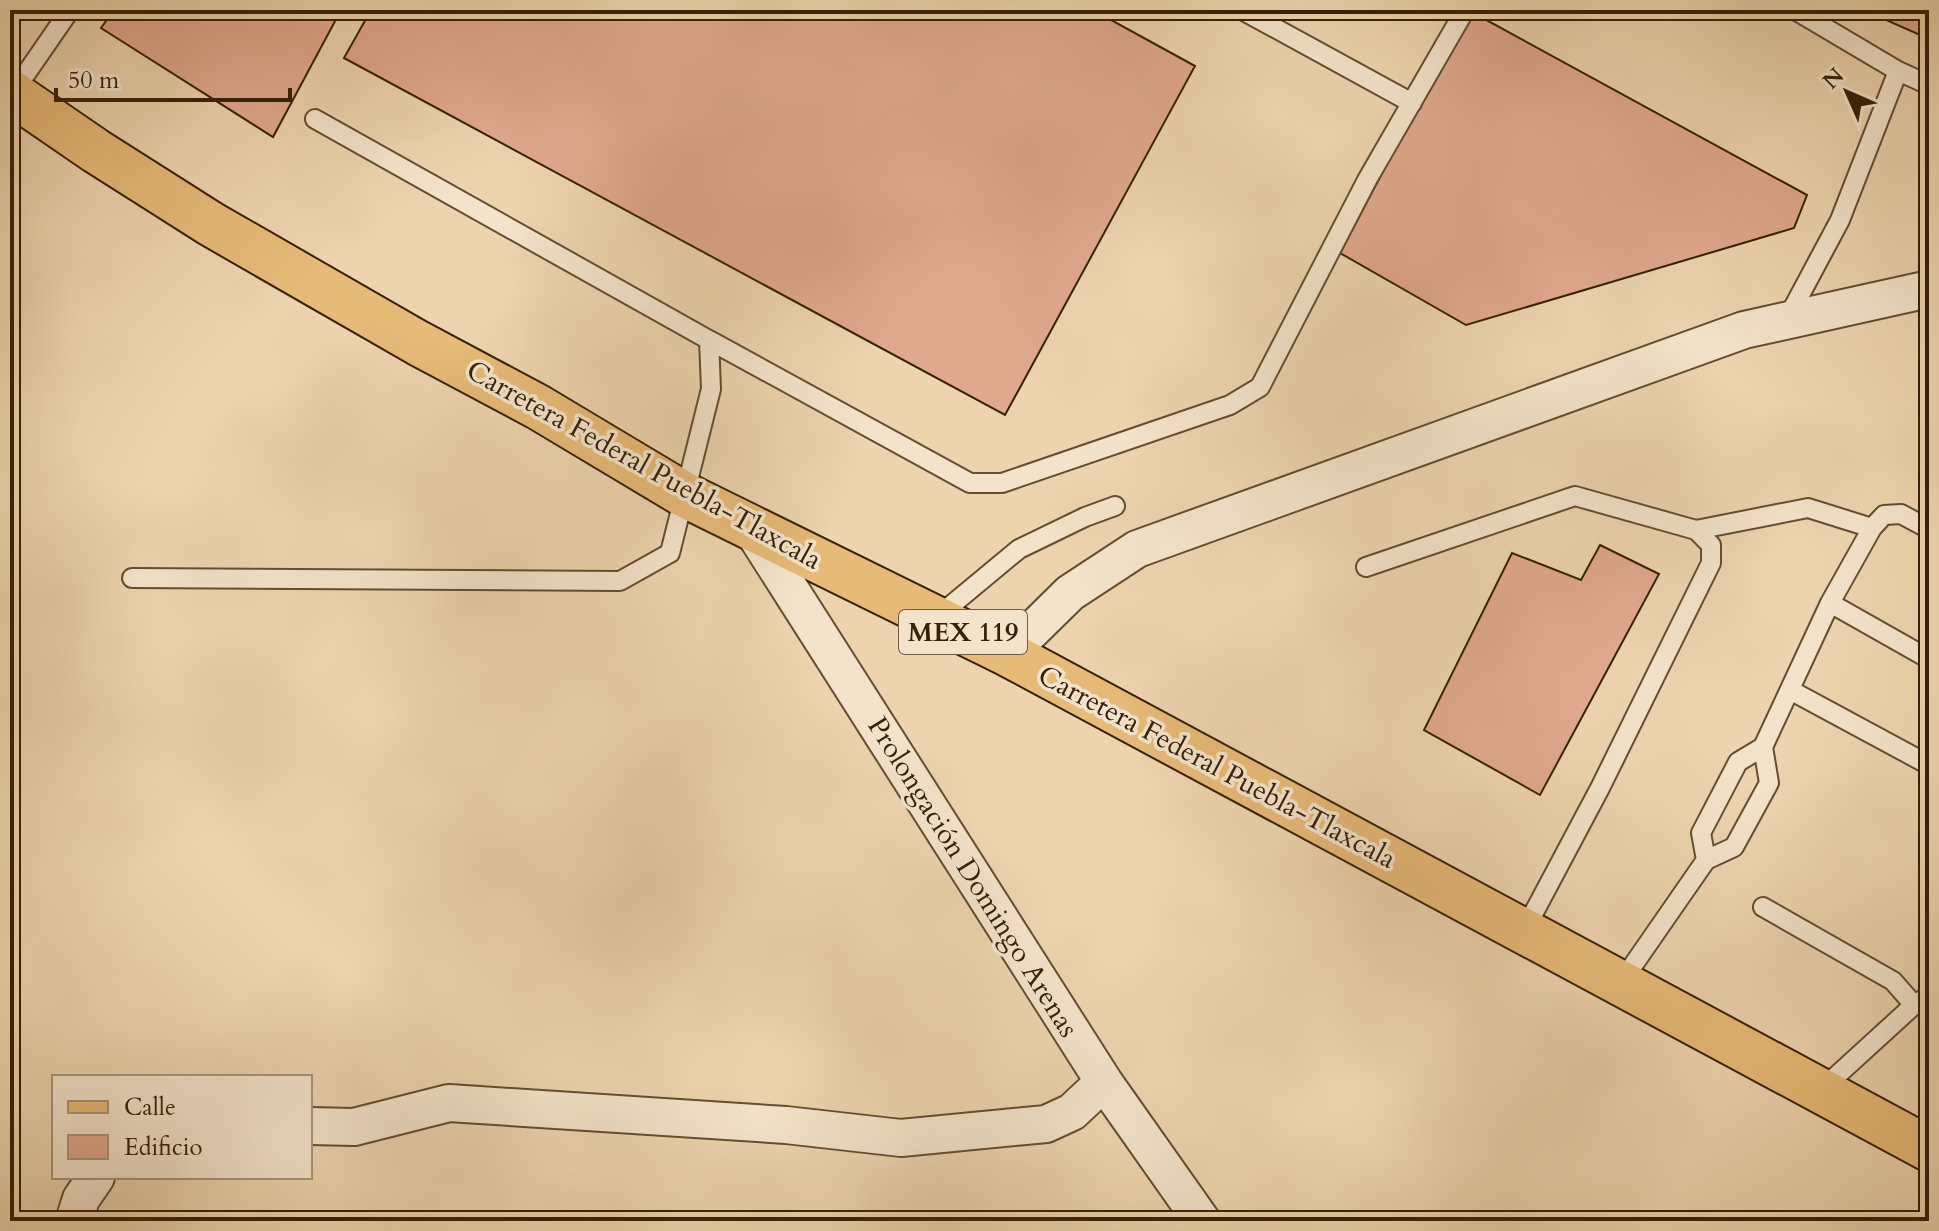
<svg xmlns="http://www.w3.org/2000/svg" width="1939" height="1231" font-family="Cardo,serif">
	<style>
		.building { fill: #e0a88d; stroke: #362006; stroke-width: 2 }
		.lines { fill: none; stroke-linecap: round; stroke-linejoin: round }
		.lane-casing { stroke: #644d30; stroke-width: 22 }
		.street-casing { stroke: #644d30; stroke-width: 40 }
		.primary-casing { stroke: #362006; stroke-width: 48 }
		.lane { stroke: #f3e3ca; stroke-width: 18 }
		.street { stroke: #f3e3ca; stroke-width: 36 }
		.primary { stroke: #e6ba77; stroke-width: 44 }
		.labels { text-anchor: middle; dominant-baseline: central; stroke-width: 7; stroke-linejoin: round; paint-order: stroke }
		.shield { fill: #f3e3ca; stroke: #6f5a41; stroke-width: 2 }
		.shield-label { font-size: 26px; font-weight: bold; fill: #362006 }
		.street-label { font-size: 28px; fill: #362006; stroke: #f3e3ca }
	</style>
	<rect width="100%" height="100%" fill="#edd4ae"/>
	<filter id="stains"><feTurbulence type="fractalNoise" baseFrequency=".0025" numOctaves="4"/><feColorMatrix values="0 0 0 0 .2 0 0 0 0 .09 0 0 0 0 .02 0 0 0 .5 -.17"/></filter>
	<radialGradient id="worn" r=".72"><stop offset=".6" stop-color="#630" stop-opacity="0"/><stop offset="1" stop-color="#630" stop-opacity=".3"/></radialGradient>
	<path class="building" d="M114 10H341L273 137 101 28Z
		M371 10H1093L1195 66 1005 415 344 58Z
		M1468 10 1807 195 1794 228 1466 325 1340 253Z
		M1929 10V39L1866 11V10Z
		M1600 545 1659 574 1540 795 1424 730 1512 553 1581 580Z"/>
	<g class="lines">
		<g class="lane-casing">
			<path id="lane" d="M1242 10 1412 103
				M1795 10 1898 71 1929 85
				M12 94 70 10
				M1786 321 1840 220 1898 71
				M709 340 970 483H1002L1230 405 1260 387 1367 180 1465 10
				M1696 530 1808 508 1872 528
				M1366 567 1575 496 1696 530 1711 545V563L1600 788 1524 931
				M132 578 620 581 670 553 711 389 709 340 315 119
				M1830 603 1929 659
				M937 617 1019 549 1085 517 1115 506
				M1790 690 1929 765
				M1706 860 1701 833 1738 762 1763 747
				M1763 907 1893 981 1914 1005
				M1620 984 1706 860 1734 847 1769 783 1763 747 1830 603 1872 528 1884 515 1901 514 1929 529
				M1822 1089 1914 1005 1929 996"/>
		</g>
		<g class="street-casing">
			<path id="street" d="M751 528 1104 1082 1202 1221
				M1008 654 1070 593 1137 549 1744 330 1929 289
				M310 1126 354 1127 449 1103 786 1125 901 1138 1046 1124 1072 1112 1104 1082
				M74 1221 81 1199 96 1177"/>
		</g>
		<g class="primary-casing">
			<path id="primary" d="M10 92 96 151 211 224 418 343 538 407 685 495 1008 654 1929 1149"/>
		</g>
		<use href="#lane" class="lane"/>
		<use href="#street" class="street"/>
		<use href="#primary" class="primary"/>
	</g>
	<g class="labels">
		<rect class="shield" x="899" y="610" width="128" height="44" rx="6"/>
		<g class="shield-label">
			<text x="963" y="632">MEX 119</text>
		</g>
		<g class="street-label">
			<text transform="translate(644 465) rotate(29)">Carretera Federal Puebla-Tlaxcala</text>
			<text transform="translate(1217 767) rotate(28)">Carretera Federal Puebla-Tlaxcala</text>
			<text transform="translate(973 877) rotate(58)">Prolongación Domingo Arenas</text>
		</g>
	</g>
	<rect width="1939" height="1231" fill="none" stroke="#edd4ae" stroke-width="40"/>
	<rect x="12" y="12" width="1915" height="1207" fill="none" stroke="#362006" stroke-width="4"/>
	<rect x="20" y="20" width="1899" height="1191" fill="none" stroke="#362006" stroke-width="2"/>
	<rect x="52" y="1075" width="260" height="104" fill="#f3e3ca" stroke="#a7957c" stroke-width="2"/>
	<rect x="68" y="1101" width="40" height="12" fill="#e6ba77" stroke="#a7957c" stroke-width="2"/>
	<text x="124" y="1115" font-size="24" fill="#362006">Calle</text>
	<rect x="68" y="1135" width="40" height="24" fill="#e0a88d" stroke="#a7957c" stroke-width="2"/>
	<text x="124" y="1155" font-size="24" fill="#362006">Edificio</text>
	<g transform="translate(1847 92) rotate(315)" stroke="#f3e3ca" stroke-width="6" paint-order="stroke">
	<path d="M0-6L14 30L0 20L-14 30Z" fill="#362006"/>
	<text y="-12" font-size="22" font-weight="bold" text-anchor="middle" fill="#362006">N</text>
	</g>
	<path d="M56 88v12h234v-12" fill="none" stroke="#362006" stroke-width="4"/>
	<text x="68" y="88" font-size="24" fill="#362006" stroke="#f3e3ca" stroke-width="6" paint-order="stroke">50 m</text>
	<rect width="100%" height="100%" filter="url(#stains)"/>
	<rect width="100%" height="100%" fill="url(#worn)"/>
</svg>
